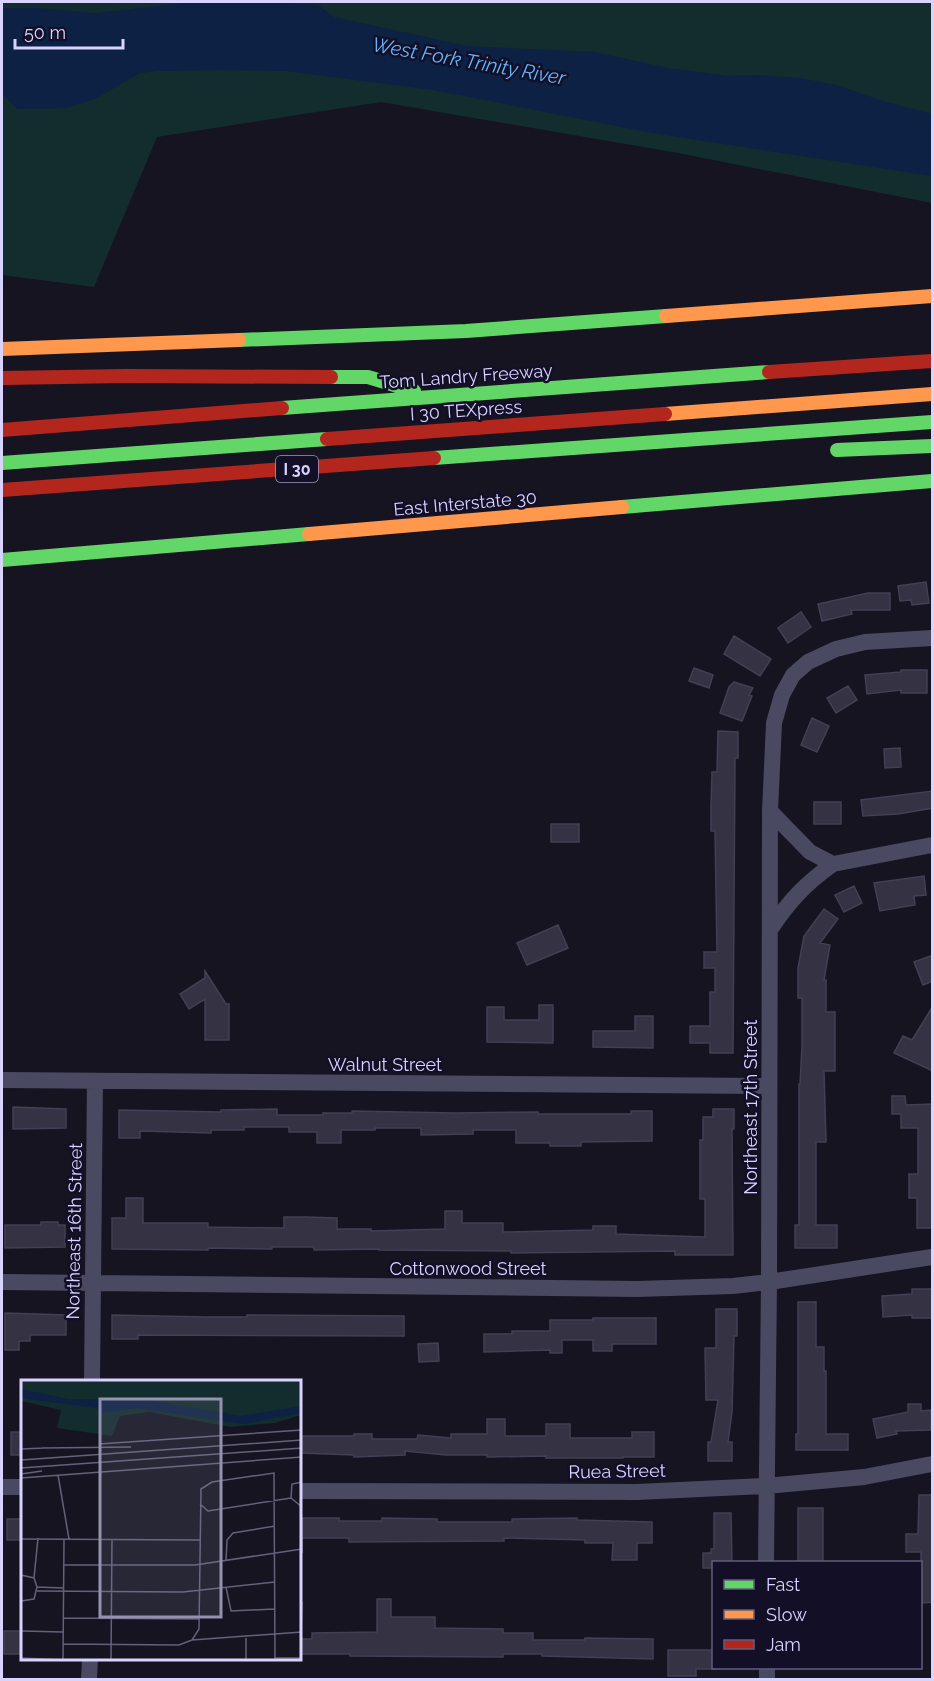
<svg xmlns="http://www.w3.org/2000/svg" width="934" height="1681" font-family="Raleway,sans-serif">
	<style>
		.green { fill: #132c2d }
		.water { fill: #0d2144 }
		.building { fill: #343243; stroke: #433f54; stroke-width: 1.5 }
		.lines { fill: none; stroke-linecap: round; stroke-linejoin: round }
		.street { stroke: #4a4962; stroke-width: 16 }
		.fast { stroke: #63d668; stroke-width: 14 }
		.slow { stroke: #ff974d; stroke-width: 14 }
		.jam { stroke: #b3261e; stroke-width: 14 }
		.labels { text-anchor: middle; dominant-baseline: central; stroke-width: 5; stroke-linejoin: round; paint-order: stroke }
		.shield { fill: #130f26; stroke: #9e99be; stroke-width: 1.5 }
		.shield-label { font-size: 16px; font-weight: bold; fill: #d9d4ff }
		.street-label { font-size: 18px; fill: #d9d4ff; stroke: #130f26 }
		.water-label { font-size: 20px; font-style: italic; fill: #62b6ff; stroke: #130f26 }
		.inset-road { fill: none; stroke: #64617a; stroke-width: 1.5 }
		.view { fill: #9591b1; fill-opacity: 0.15; stroke: #9591b1; stroke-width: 3 }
		.inset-edge { fill: none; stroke: #d9d4ff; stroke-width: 3 }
	</style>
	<rect width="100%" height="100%" fill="#161421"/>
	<path class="green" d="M2 2H932V203L678 153 381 102 157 137 94 287 2 275Z"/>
	<path class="water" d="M194 2H267L318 5 334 17 468 46 595 52 668 68 728 76 759 75 799 78 837 85 883 101 932 114V176L652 133 433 90 285 71 223 70 158 71 140 73 95 99 66 108 17 109 2 94V8H37L96 13Z"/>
	<path class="building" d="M926 582 929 603 912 605 911 600 900 601 898 586Z
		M868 593H890V610H851L852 614 822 621 818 604Z
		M801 612 811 627 788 643 778 628Z
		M734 636 771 659 760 676 724 654Z
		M694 668 713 675 709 688 689 681Z
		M901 670H927V693H901V690L867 694 865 675 901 672Z
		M734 682 753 688 749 695 752 696 742 721 720 713 729 687Z
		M848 686 857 700 836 713 827 698Z
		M812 718 829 726 817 752 801 745Z
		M718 731 738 732V758H735L733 1053H710V1043H690V1026H710V992H715V968H704V952H717L715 831H711V806L712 772H717Z
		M900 748 901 767 885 768 884 749Z
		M933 791V808L898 814 863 816 861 800Z
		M814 802H841V824H814Z
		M551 824H579V842H551Z
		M924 876 926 895 914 896 915 905 880 911 874 883Z
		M854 886 862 903 844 912 835 895Z
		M824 909 838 919 820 943 830 945 824 980H826V1012H835V1071H824L826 1142H816V1225H837V1248H795V1225H799V1084H800L802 1046V998H798V968L804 936Z
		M558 925 568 948 527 965 517 943Z
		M933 955V981L923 985 914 962Z
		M205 971 226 1004H229V1040H205V999L189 1009 180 994 205 978Z
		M539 1005H553V1043L487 1042V1007H504V1020H539Z
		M933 1006V1071L894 1053 903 1036 912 1040Z
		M635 1016H653V1048L593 1047V1031H635Z
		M892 1096H905L906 1105 933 1104V1228H917V1198H909V1174H918V1128H901V1114H892Z
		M13 1107 66 1109V1128L13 1129Z
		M277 1109V1115H323V1113H352V1111L455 1113 538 1112V1114H631V1111H652V1141L581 1142V1146H550V1143H516V1130H473V1134L421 1135V1128H375V1130H341V1143H317V1132H289V1127H244V1130H211V1133L140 1131V1138H119V1110L221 1112V1110Z
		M713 1109H734V1129H732L733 1255H675V1251L511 1253V1251L379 1250V1249L314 1250V1247H272V1249L208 1248V1250L112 1249V1218H126V1198H143V1223H208V1227L284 1228V1217H306L337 1218V1229H371V1231L445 1229V1211H462V1223H503V1232L593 1230V1226H616V1234L705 1237V1199H700V1140H703V1117H713Z
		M41 1222H58V1225H65V1247L5 1248V1225H41Z
		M912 1289H933V1318H912V1315L883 1317 882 1296 912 1294Z
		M798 1302H816V1347H824V1371H826V1434H848V1450H796V1434H798Z
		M716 1309H737V1336H734L732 1412 728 1442H732V1461H708V1442H711L718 1400H706L705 1348H716Z
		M5 1313 66 1315V1335H30V1341H19V1350H5Z
		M112 1315 206 1317H247V1315L404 1316V1336L138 1335V1339H112Z
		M593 1318H656V1344H612V1351H593V1340H562V1353H550V1350L484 1352V1334H512V1331H550V1320H593Z
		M438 1343 439 1361 419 1362 418 1344Z
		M908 1404H921V1411L931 1410V1430L896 1431 897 1434 877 1438 873 1419 908 1412Z
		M487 1419H505V1436H546V1424H570V1438H632V1432H654V1457H623V1458H546V1456L487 1457V1455H446L405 1451V1455L354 1457V1455L300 1453V1436H354V1434H372V1439H417L418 1435 451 1438V1434H487Z
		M11 1432H22V1455H11Z
		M919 1495H933V1602L921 1603V1552H906V1534H918Z
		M798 1508H823V1563H798Z
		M714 1513H731L732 1563H714V1568H703V1553H711V1549H714Z
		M300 1518H339V1521H382V1518L437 1519V1522H512V1519L577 1518V1520L652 1522V1543H637V1560H612L613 1543H585V1540L504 1538V1541L349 1542V1538H300Z
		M7 1519H22V1540H7Z
		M377 1599H391V1617H435V1628L503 1629V1633H533V1640H585V1638L653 1639V1659L542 1656V1654H503V1657L350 1656V1654H300V1639H312V1633L377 1632Z
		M4 1631H22V1654H4Z
		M668 1650H714V1669H696V1676H668Z"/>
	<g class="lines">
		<path class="street" d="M770 811 810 852 833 864 932 845
			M770 930C788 902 806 883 833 864
			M2 1080 769 1086
			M2 1282 637 1289 733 1286 769 1282 932 1257
			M92 1381 95 1081
			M2 1487H22
			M300 1491 637 1492 766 1486 864 1477 932 1464
			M766 1562 769 1282 770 811 774 723 782 695 793 675 808 662 836 649 865 642 932 638
			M767 1668V1680
			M89 1680 90 1658"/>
		<path class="fast" d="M239 340 466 331 666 316
			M331 377H368L414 391
			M282 408 769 372
			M837 450 932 446
			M434 458 932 422
			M2 463 327 439
			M622 507 932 481
			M2 560 309 534"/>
		<path class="slow" d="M666 316 932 296
			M2 349 239 340
			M665 414 932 394
			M309 534 622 507"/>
		<path class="jam" d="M769 372 932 361
			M2 378 126 376 331 377
			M2 430 282 408
			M327 439 665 414
			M2 490 434 458"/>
	</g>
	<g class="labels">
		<rect class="shield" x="276" y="456" width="42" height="26" rx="4.5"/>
		<g class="shield-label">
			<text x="297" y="469">I 30</text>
		</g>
		<g class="street-label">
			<text transform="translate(466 376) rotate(-4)">Tom Landry Freeway</text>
			<text transform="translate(466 410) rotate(-4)">I 30 TEXpress</text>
			<text transform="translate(465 503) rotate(-5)">East Interstate 30</text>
			<text x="385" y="1064">Walnut Street</text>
			<text transform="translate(750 1107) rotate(-90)">Northeast 17th Street</text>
			<text transform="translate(74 1231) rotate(-89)">Northeast 16th Street</text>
			<text x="468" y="1268">Cottonwood Street</text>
			<text transform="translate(617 1471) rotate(-1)">Ruea Street</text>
		</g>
		<g class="water-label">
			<text transform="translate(469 61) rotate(10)">West Fork Trinity River</text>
		</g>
	</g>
	<g transform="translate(21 1380)">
		<rect width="280" height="280" fill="#161421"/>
		<path d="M0 1H280V35L254 43 209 47 128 32 99 36 91 56 36 48 40 30 0 21Z" fill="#132c2d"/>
		<path d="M0 9 47 19H120L220 36 280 26V33L223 44 116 28 81 33 75 28 7 19 0 17Z" fill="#0d2144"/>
		<path class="inset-road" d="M78 64 281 50M21 68 110 67M0 69 23 68M0 80 281 60M0 88 281 68M0 94 21 91M37 95 48 159M0 98 281 77M270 118 271 104 281 102M179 124 187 131 270 118 281 127M281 138V173M0 159 179 160M205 181 206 160 212 153 254 146M42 185H174L281 169M0 195 13 198 16 207 13 219 0 221M13 198 17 158M16 207 42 208M205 207 210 231 254 229M16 211 162 212 254 202M42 238 178 239M0 251 42 252M280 252 281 222M171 260 178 249 180 109 191 102 253 93 254 280M42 264 158 265 171 260 281 252M0 278 42 280 43 159M254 278H281M90 280 91 159M225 280V258"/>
		<path class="view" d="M79 19H200V237H79Z"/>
		<rect width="280" height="280" class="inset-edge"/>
	</g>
	<rect width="934" height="1681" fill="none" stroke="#d9d4ff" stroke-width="6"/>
	<rect x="712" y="1561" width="210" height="108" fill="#130f26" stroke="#625e7d" stroke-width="1.5"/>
	<rect x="724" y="1580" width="30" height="9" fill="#63d668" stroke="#625e7d" stroke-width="1.5"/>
	<text x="766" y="1591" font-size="18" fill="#d9d4ff">Fast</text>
	<rect x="724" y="1610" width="30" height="9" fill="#ff974d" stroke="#625e7d" stroke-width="1.5"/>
	<text x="766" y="1621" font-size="18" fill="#d9d4ff">Slow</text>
	<rect x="724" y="1640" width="30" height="9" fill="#b3261e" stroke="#625e7d" stroke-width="1.5"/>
	<text x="766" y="1651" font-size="18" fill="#d9d4ff">Jam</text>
	<path d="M15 39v9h108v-9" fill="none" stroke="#d9d4ff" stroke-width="3"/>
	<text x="24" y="39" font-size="18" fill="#d9d4ff" stroke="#130f26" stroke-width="4.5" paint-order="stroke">50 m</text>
</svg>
